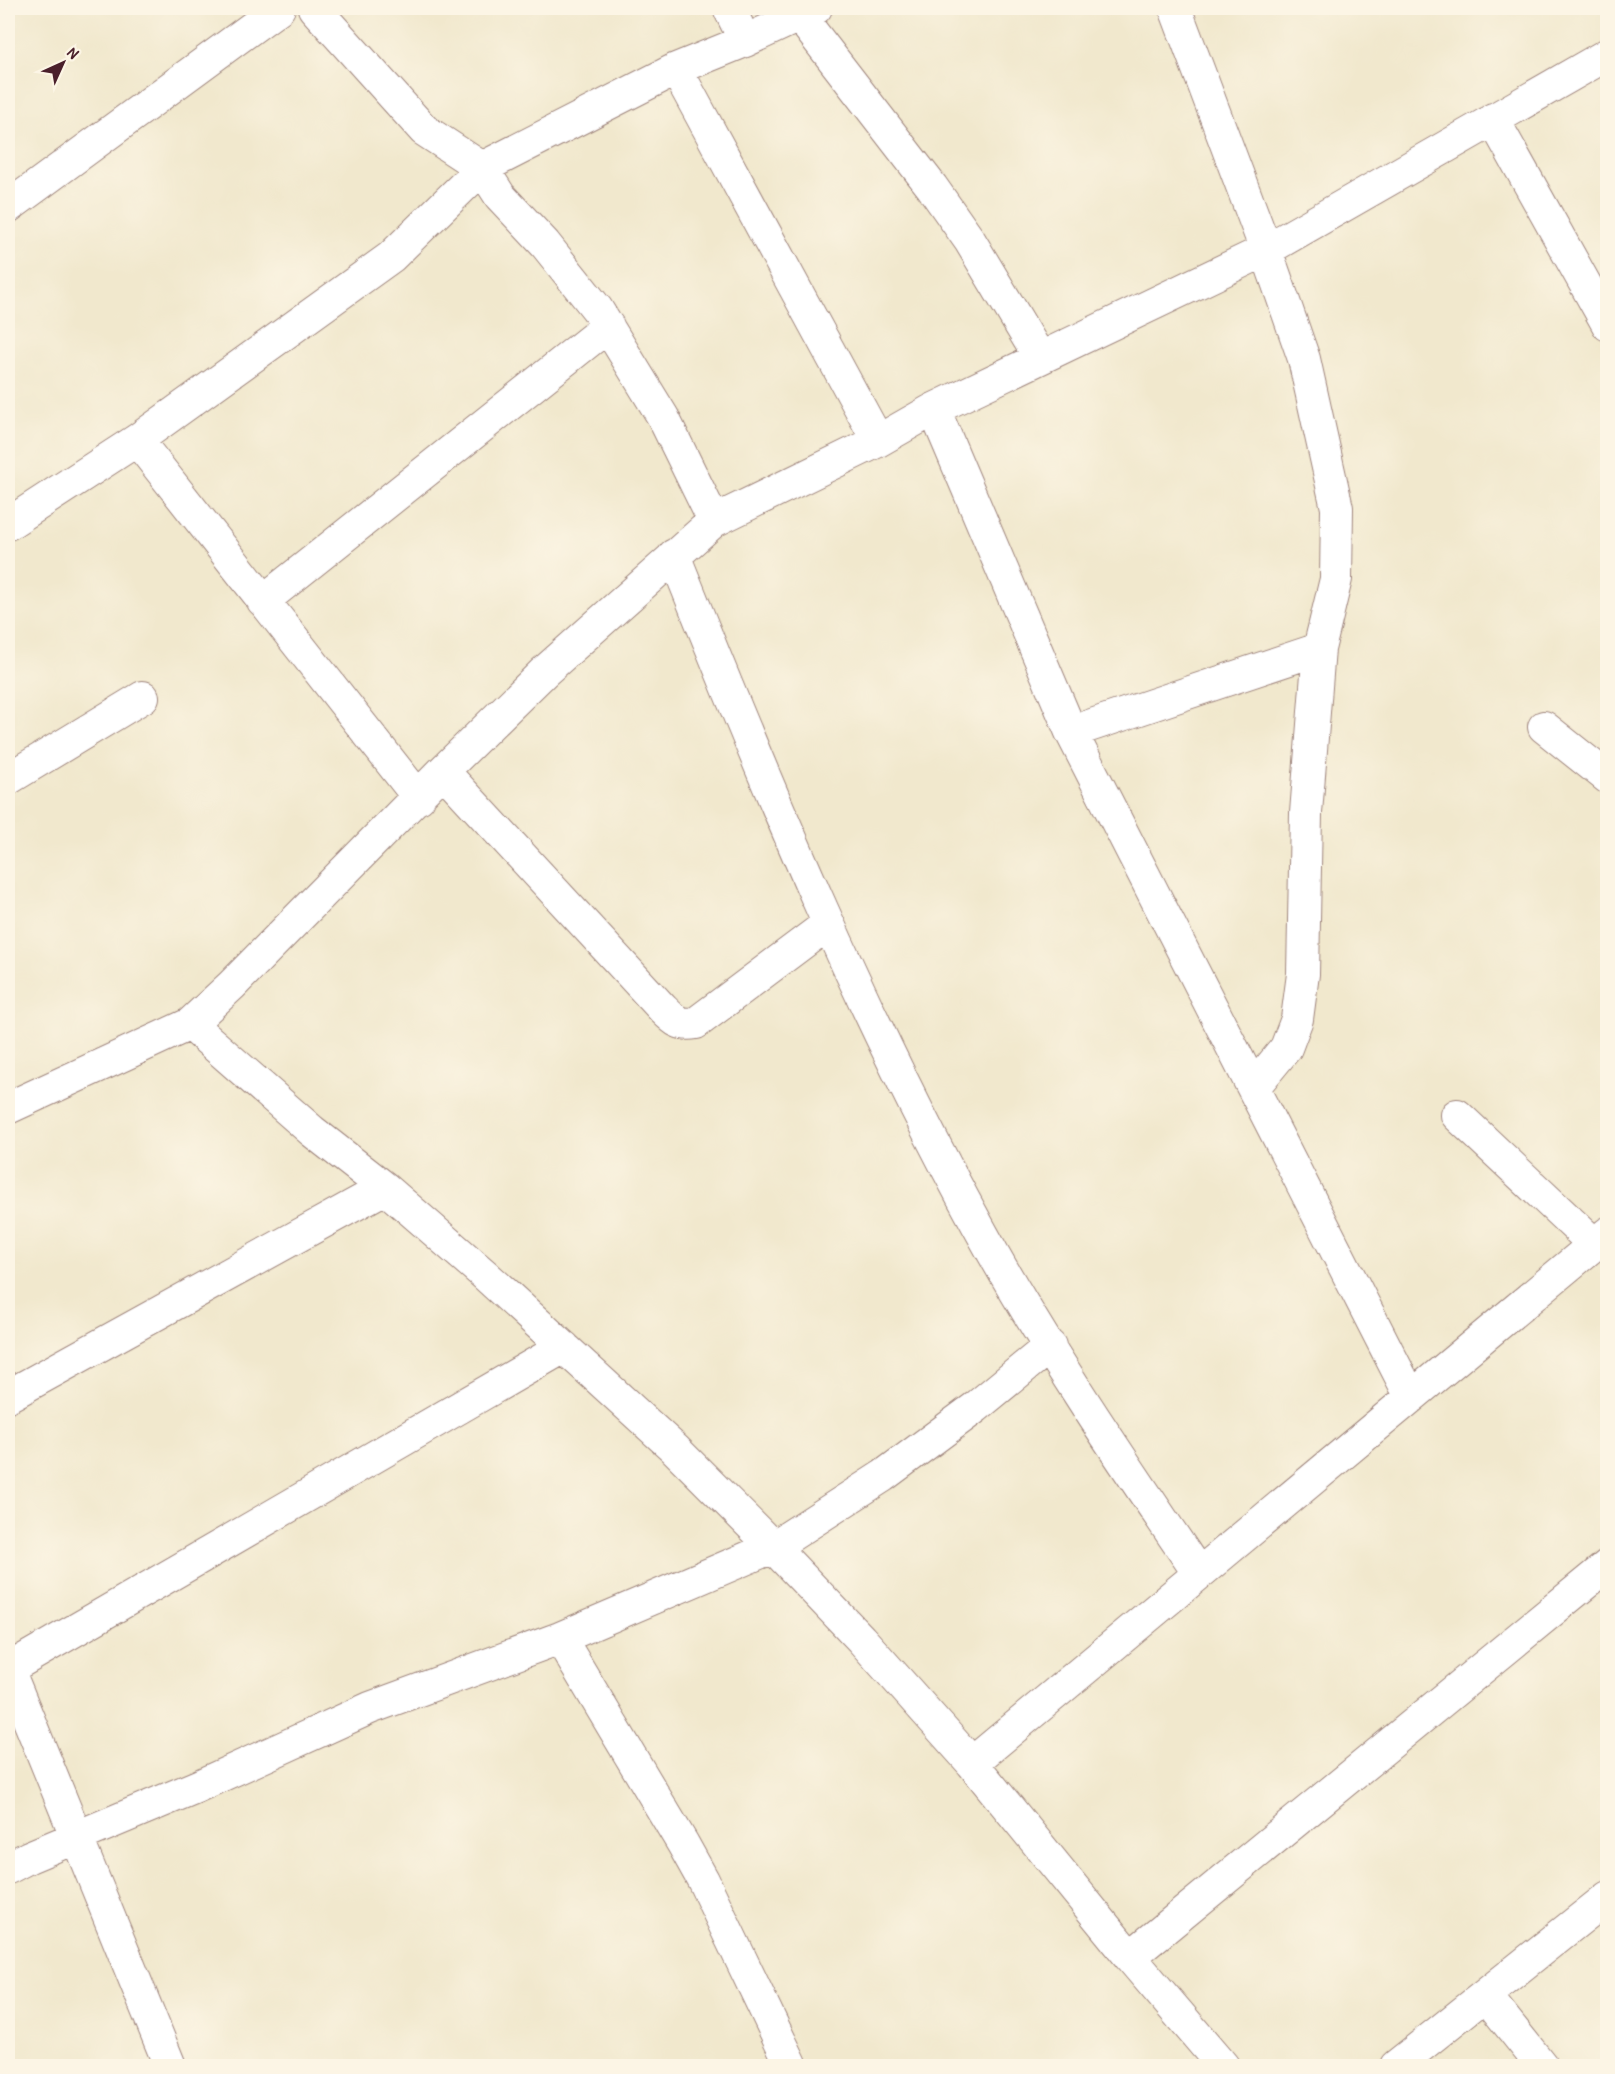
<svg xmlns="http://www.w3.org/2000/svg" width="1615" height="2074" font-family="'Patrick Hand',sans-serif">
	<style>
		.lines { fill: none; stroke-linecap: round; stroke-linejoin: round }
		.street-casing { stroke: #9e847c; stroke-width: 34 }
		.street { stroke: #fff; stroke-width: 32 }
	</style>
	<rect width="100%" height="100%" fill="#fcf5e5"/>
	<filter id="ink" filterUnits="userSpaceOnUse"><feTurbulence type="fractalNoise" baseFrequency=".0167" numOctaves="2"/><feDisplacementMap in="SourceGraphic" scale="12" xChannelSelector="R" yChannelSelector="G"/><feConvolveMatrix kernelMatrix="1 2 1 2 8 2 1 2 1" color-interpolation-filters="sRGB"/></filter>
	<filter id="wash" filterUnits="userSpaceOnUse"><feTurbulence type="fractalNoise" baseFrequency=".008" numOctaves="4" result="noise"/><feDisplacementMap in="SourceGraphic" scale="24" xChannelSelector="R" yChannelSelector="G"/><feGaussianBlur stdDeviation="1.35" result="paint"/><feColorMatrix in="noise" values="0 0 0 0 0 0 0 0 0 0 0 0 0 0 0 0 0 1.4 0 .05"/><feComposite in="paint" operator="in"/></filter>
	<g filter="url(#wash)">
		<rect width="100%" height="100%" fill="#f1e8cd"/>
	</g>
	<g filter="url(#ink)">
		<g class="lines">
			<g class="street-casing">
				<path id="street" d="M314 8 424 130 482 168 500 196 545 244 597 309 663 417 714 521
					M729 8 745 41
					M1175 8 1266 250 1304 359 1337 508 1336 579 1319 649 1306 813 1303 974 1297 1019 1286 1048 1253 1088
					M799 15 932 187 970 241 1040 358
					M676 69 878 441
					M1493 119 1608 325
					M8 207 279 8
					M934 409 1071 732 1411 1397
					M137 440 419 798
					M8 524 137 440 391 257 482 168 676 69 745 41 816 8
					M674 555C769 793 868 1030 993 1253 1056 1364 1128 1469 1199 1574
					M263 601 608 326
					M1544 727 1608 778
					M1071 732 1319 649
					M443 771 662 1008C674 1020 679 1026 696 1023L828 924
					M8 779 143 697
					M190 1024 312 1131 385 1188 485 1275 675 1449 773 1547 861 1639 972 1763 1130 1957 1223 2066
					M8 1108 190 1024 232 985 443 771 544 672 714 521 878 441 934 409 1266 250 1608 54
					M1457 1115 1594 1244
					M8 1396 385 1188
					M560 1638 683 1844 703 1880 792 2066
					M8 1669 564 1347
					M8 1669 170 2066
					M972 1763 1608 1233
					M8 1868 29 1857 196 1787 370 1708 560 1638 773 1547 883 1476 976 1407 1050 1346
					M1130 1957 1608 1565
					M1486 1996 1542 2066
					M1396 2066 1608 1897"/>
			</g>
			<use href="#street" class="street"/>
		</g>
	</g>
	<rect width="1615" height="2074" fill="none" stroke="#fcf5e5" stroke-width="30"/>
	<g transform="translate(63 63) rotate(45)" stroke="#fcf5e5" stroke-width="4.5" paint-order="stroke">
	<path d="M0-4.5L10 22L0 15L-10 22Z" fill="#4a1f2b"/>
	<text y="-9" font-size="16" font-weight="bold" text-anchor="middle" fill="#4a1f2b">N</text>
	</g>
</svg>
